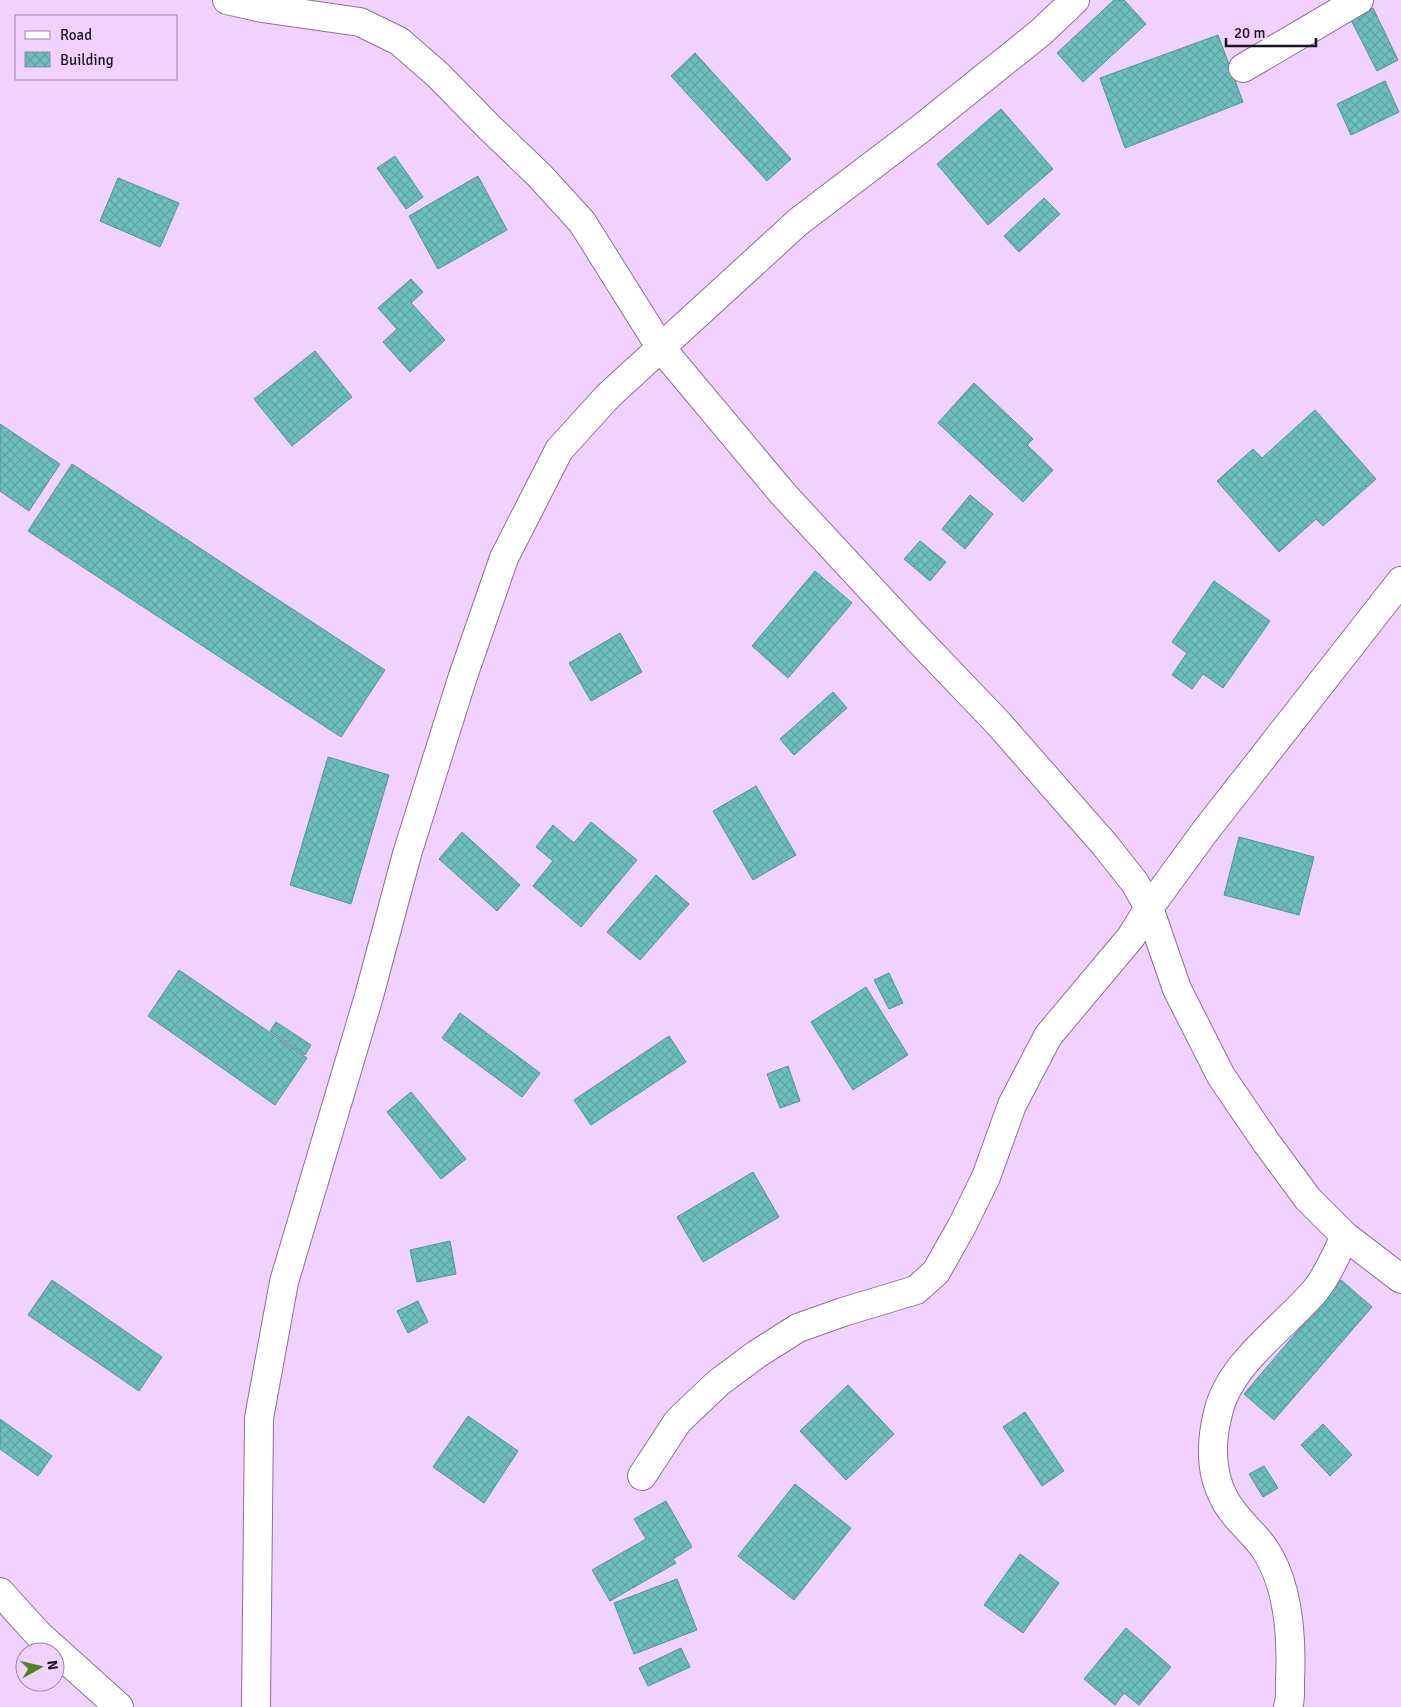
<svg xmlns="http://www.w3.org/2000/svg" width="1401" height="1707" font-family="Signika,sans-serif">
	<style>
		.building { fill: url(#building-cross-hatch); stroke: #509494 }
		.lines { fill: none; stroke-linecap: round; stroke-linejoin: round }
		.minor-casing { stroke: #8d7099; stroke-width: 30 }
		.minor { stroke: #fff; stroke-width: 28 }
	</style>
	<defs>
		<pattern id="building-cross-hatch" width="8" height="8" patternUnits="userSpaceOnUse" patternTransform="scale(1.25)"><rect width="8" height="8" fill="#6dbfbf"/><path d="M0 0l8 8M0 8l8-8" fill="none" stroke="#5ea3a4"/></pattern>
	</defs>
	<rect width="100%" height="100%" fill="#f1d2ff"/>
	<path class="building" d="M1114 0H1124L1146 24 1083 82 1057 53Z
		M1373 8 1398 60 1377 71 1351 20Z
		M1218 35 1243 102 1125 148 1100 78Z
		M695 53 791 159 767 181 671 76Z
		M1385 81 1399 112 1351 135 1337 104Z
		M1001 109 1053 169 988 225 937 164Z
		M395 156 423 197 406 209 377 168Z
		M478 176 507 230 438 269 409 216Z
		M118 178 179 203 160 247 100 221Z
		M1044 198 1060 214 1019 252 1004 236Z
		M411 279 423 292 411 303 445 340 410 372 383 342 397 329 378 308Z
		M315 351 352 397 292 446 254 399Z
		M974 383 1033 439 1027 445 1053 470 1023 502 938 423Z
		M1315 410 1376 479 1323 526 1316 519 1279 552 1217 481 1253 449 1262 458Z
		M0 424 60 464 29 511 0 491Z
		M72 464 385 670 341 737 28 531Z
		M970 495 993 514 965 549 942 529Z
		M920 541 946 562 930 581 904 559Z
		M815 571 852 603 788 678 752 646Z
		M1214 581 1270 621 1223 688 1203 674 1192 689 1172 675 1187 653 1172 642Z
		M620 633 642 672 591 701 569 663Z
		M833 692 847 708 794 755 780 739Z
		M328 757 389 775 351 904 290 885Z
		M756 786 796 855 753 880 713 811Z
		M591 822 637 860 581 927 533 886 553 861 536 847 553 825 574 843Z
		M462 832 520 885 497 911 439 859Z
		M1239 837 1314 857 1299 915 1224 895Z
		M656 875 689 904 640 960 607 932Z
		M179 970 307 1058 275 1105 148 1016Z
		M889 973 903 1003 889 1009 874 980Z
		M866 987 908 1055 853 1090 811 1022Z
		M460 1013 540 1073 522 1097 442 1038Z
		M276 1022 311 1045 305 1055 270 1031Z
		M669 1036 686 1062 591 1125 574 1100Z
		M788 1066 800 1101 780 1108 767 1074Z
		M411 1092 466 1159 441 1179 387 1112Z
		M753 1172 779 1217 703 1262 677 1217Z
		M450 1241 456 1274 417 1282 410 1250Z
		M52 1280 162 1357 139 1391 28 1315Z
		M1341 1280 1372 1307 1274 1420 1244 1394Z
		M418 1301 428 1322 408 1333 397 1311Z
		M848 1385 894 1434 846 1480 800 1431Z
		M1025 1412 1064 1471 1042 1486 1003 1427Z
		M468 1416 518 1451 484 1503 433 1467Z
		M0 1419 52 1456 38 1476 0 1449Z
		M1323 1424 1352 1455 1330 1476 1301 1445Z
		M1264 1466 1278 1488 1263 1497 1249 1474Z
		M795 1484 851 1528 794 1600 738 1556Z
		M666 1501 692 1547 673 1559 676 1563 610 1601 592 1570 646 1539 634 1519Z
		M1020 1554 1059 1583 1023 1633 984 1605Z
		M677 1579 697 1630 634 1654 614 1603Z
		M1126 1628 1171 1667 1139 1705 1124 1693 1115 1705 1084 1679Z
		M681 1648 690 1667 648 1686 639 1668Z"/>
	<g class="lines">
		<g class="minor-casing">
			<path id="minor" d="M227 0 262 8 360 22 399 41 438 75 490 128 539 175 582 222 661 348 784 495 911 632 999 724 1105 845 1135 883 1149 908 1177 989 1221 1076 1266 1142 1308 1199 1345 1236 1401 1279
				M1243 68 1359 0
				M642 1476 678 1421 718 1383 757 1354 798 1328 843 1312 916 1290 936 1272 962 1226 986 1177 1012 1105 1048 1036 1131 937 1149 908 1206 830 1401 581
				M0 1592 39 1635 119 1707
				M256 1707 259 1418 284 1282 369 996 407 854 463 676 504 558 559 450 608 396 798 222 919 130 1040 33 1075 0
				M1288 1707C1291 1699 1290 1689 1290 1681 1292 1638 1289 1584 1264 1548 1252 1531 1233 1517 1224 1498 1210 1472 1211 1441 1218 1413 1229 1364 1282 1329 1314 1292 1327 1277 1336 1255 1345 1236"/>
		</g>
		<use href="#minor" class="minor"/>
	</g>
	<rect x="15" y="15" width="162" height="65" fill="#f1d2ff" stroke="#9c85a7"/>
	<rect x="25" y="31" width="25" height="8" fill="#ffffff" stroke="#9c85a7"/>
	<text x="60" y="40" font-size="15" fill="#1d1222">Road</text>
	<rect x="25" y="52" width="25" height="15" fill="url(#building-cross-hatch)" stroke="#9c85a7"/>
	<text x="60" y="65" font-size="15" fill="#1d1222">Building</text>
	<g transform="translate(40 1667) rotate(82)"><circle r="24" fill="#f1d2ff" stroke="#9c85a7"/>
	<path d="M0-4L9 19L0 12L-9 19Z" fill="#4a8523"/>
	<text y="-8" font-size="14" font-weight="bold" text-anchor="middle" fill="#1d1222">N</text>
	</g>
	<path d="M1226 38v8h90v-8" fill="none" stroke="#1d1222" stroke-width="2.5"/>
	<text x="1234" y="38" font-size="15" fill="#1d1222" stroke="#f1d2ff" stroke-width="4" paint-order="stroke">20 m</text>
</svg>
